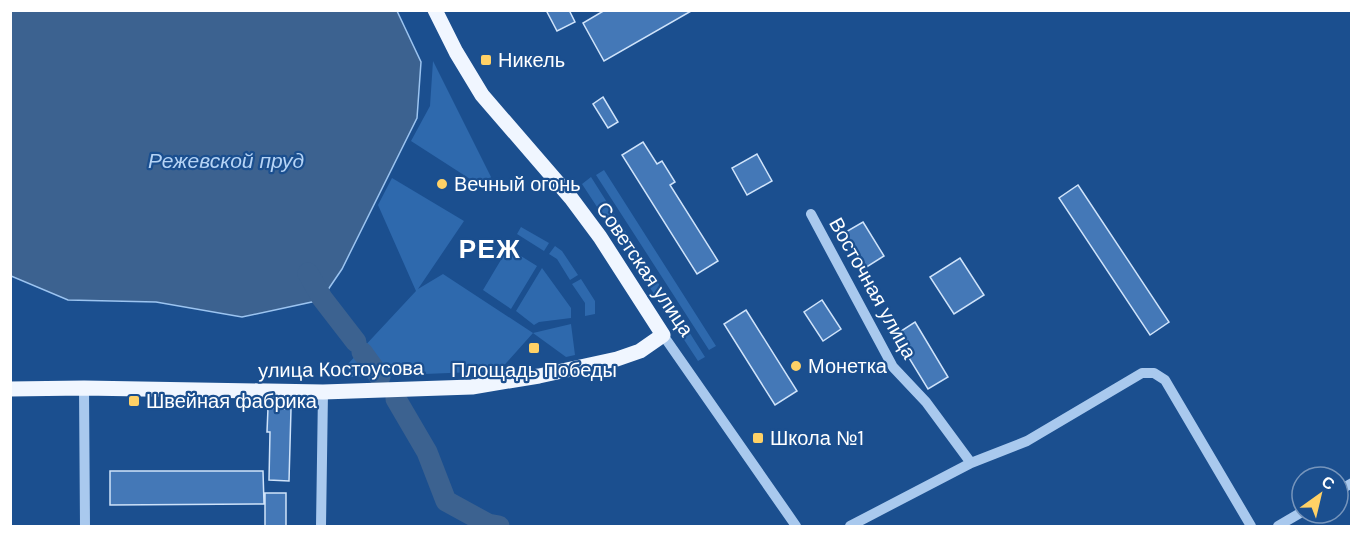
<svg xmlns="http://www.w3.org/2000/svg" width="1362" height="537" font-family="'DM Sans',sans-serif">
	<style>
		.green { fill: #2e69ad }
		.water { fill: #3c6290; stroke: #9cc4f0; stroke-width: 1.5 }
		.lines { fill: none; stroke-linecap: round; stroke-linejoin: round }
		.river { stroke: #3c6290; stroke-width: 21 }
		.building { fill: #4478b7; stroke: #cfe3fa; stroke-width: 1.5 }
		.minor { stroke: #a9c9ee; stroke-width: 10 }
		.major { stroke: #f0f6ff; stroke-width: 15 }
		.poi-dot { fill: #ffd166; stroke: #1b4f8f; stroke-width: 2 }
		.labels { text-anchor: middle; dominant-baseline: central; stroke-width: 4.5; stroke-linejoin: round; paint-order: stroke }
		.poi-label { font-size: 20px; fill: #fff; stroke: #1b4f8f; text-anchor: start }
		.street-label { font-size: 20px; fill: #fff; stroke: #1b4f8f }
		.water-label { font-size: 21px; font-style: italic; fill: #b5d3f5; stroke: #1b4f8f }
		.district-label { font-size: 26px; font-weight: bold; letter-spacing: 1.5px; fill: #fff; stroke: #1b4f8f }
	</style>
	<rect width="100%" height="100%" fill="#1b4f8f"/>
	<path class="green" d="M433 61 491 177 484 188 411 141 430 106Z
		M604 170 716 346 709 350 596 175Z
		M591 177 705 357 698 361 582 184Z
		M392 178 464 221 418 289 443 274 533 333 571 324 575 355 566 357 533 333 499 371 350 377 347 365 416 291 378 205Z
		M521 227 549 243 544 251 517 234Z
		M555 246 562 251 578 275 570 280 557 259 549 254Z
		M508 248 537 266 511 309 483 290Z
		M542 268 571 308V318L539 322 534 325 516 311Z
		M581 279 595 301V314L585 316V303L572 284Z"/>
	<path class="water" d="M11 10 397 11 421 62 417 118 342 269 321 300 242 317 156 302 68 300 11 276Z"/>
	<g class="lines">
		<path class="river" d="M308 273 322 298 356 342
			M362 352 380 377
			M396 399 427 452 446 501 488 524 499 526"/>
	</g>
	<path class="building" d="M546 10H569L575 22 557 31Z
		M605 10H693L604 61 583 23Z
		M603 97 618 122 608 128 593 104Z
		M643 142 657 164 662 161 675 182 670 185 718 261 697 274 622 155Z
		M757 154 772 181 747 195 732 168Z
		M1078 185 1169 322 1150 335 1059 198Z
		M863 222 884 256 865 268 844 233Z
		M960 258 984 295 954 314 930 277Z
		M822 300 841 329 823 341 804 312Z
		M746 310 797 391 775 405 724 324Z
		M915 322 948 377 928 389 895 335Z
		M268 408 291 409 289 481 269 480 270 432H267Z
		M110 471H263L264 504 110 505Z
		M265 493H286V526H265Z"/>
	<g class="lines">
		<path class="minor" d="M811 214 893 367 926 402 971 463
			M663 335 796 526
			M84 388 85 526
			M1338 491 1352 483
			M321 526 323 392
			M850 526 971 463 1027 441 1142 373H1154L1165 380 1251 526
			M1278 526 1302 512"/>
		<path class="major" d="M10 389 84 388 323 392 472 387 539 376 617 359 640 351 663 335 600 237 571 198 482 95 456 52 435 10"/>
	</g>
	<g class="poi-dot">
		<rect x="480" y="54" width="12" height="12" rx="3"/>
		<circle cx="442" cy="184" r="6"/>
		<rect x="528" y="342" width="12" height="12" rx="3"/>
		<circle cx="796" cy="366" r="6"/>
		<rect x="128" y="395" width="12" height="12" rx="3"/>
		<rect x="752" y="432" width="12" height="12" rx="3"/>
	</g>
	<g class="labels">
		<g class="poi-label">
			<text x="498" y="60">Никель</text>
			<text x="454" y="184">Вечный огонь</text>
			<text x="808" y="366">Монетка</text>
			<text x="534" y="370" text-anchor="middle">Площадь Победы</text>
			<text x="146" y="401">Швейная фабрика</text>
			<text x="770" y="438">Школа №1</text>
		</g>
		<g class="street-label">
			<text transform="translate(645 269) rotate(56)">Советская улица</text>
			<text transform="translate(873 288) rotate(61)">Восточная улица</text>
			<text transform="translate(341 369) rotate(-1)">улица Костоусова</text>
		</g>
		<g class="water-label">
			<text x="226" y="161">Режевской пруд</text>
		</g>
		<g class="district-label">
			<text x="490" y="249">РЕЖ</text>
		</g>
	</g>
	<rect width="1362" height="537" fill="none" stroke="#ffffff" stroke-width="24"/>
	<g transform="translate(1320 495) rotate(34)"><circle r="28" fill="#1b4f8f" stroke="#7695bc" stroke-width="1.5"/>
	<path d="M0-4.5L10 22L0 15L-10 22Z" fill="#ffd166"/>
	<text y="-9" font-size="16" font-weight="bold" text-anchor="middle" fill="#ffffff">С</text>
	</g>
</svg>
